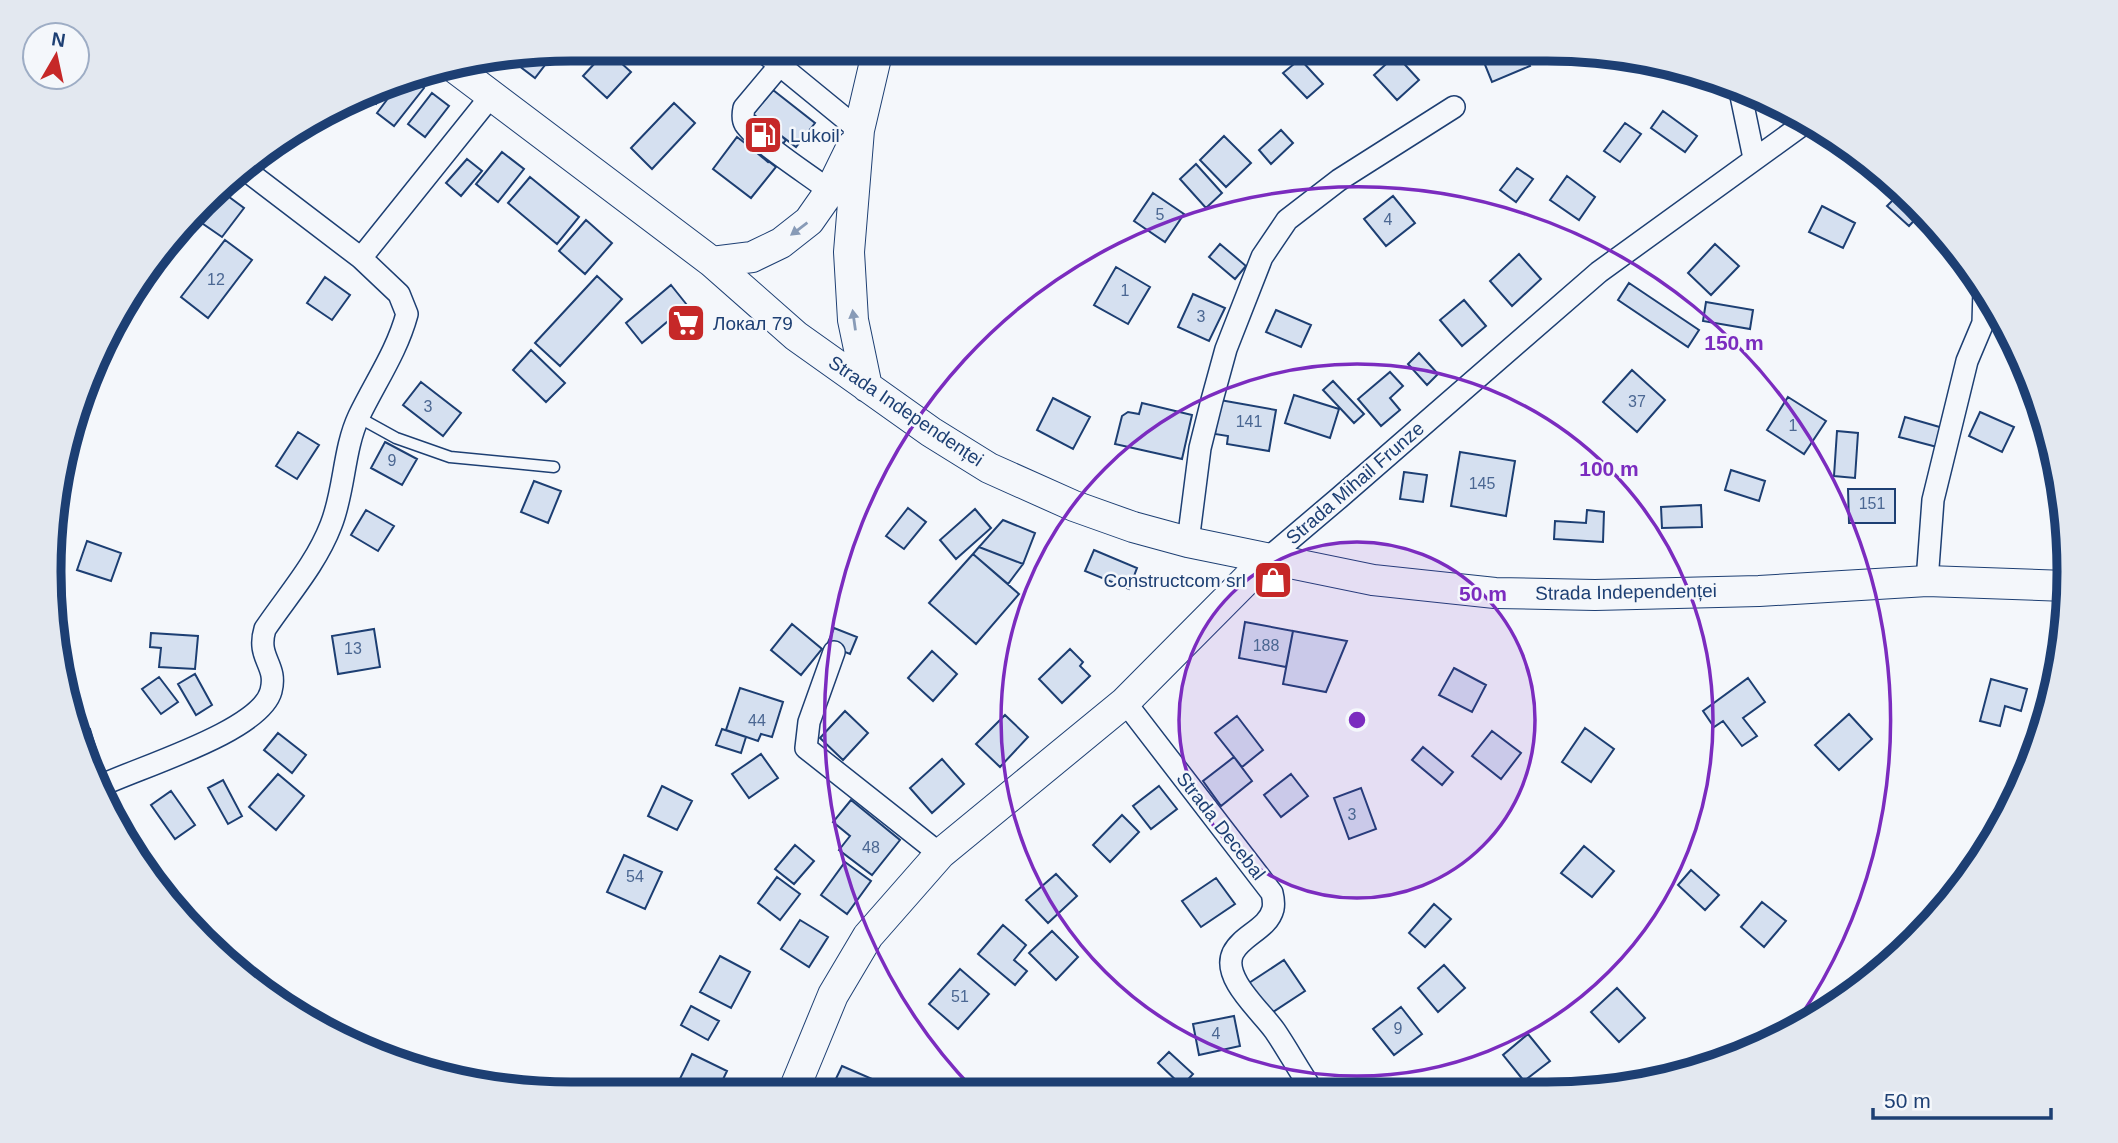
<svg xmlns="http://www.w3.org/2000/svg" width="2118" height="1143" font-family="Helvetica,sans-serif">
	<style>
		.building { fill: #d5e0f0; stroke: #1d3f73; stroke-width: 2 }
		.lines { fill: none; stroke-linecap: round; stroke-linejoin: round }
		.lane-casing { stroke: #1d3f73; stroke-width: 13 }
		.street-casing { stroke: #1d3f73; stroke-width: 24 }
		.secondary-casing { stroke: #1d3f73; stroke-width: 32 }
		.lane { stroke: #f4f7fb; stroke-width: 10 }
		.street { stroke: #f4f7fb; stroke-width: 21 }
		.secondary { stroke: #f4f7fb; stroke-width: 30 }
		.oneway { fill: #889bb7 }
		.ring { fill: none; stroke: #7b2cbf; stroke-width: 3.5 }
		.labels { text-anchor: middle; dominant-baseline: central; stroke-width: 5; stroke-linejoin: round; paint-order: stroke }
		.number-label { font-size: 16px; fill: #4b6792 }
		.poi-label { font-size: 19px; fill: #1d3f73; stroke: #f4f7fb; text-anchor: start }
		.street-label { font-size: 19px; fill: #1d3f73; stroke: #f4f7fb }
		.rim { fill: none; stroke: #1d3f73; stroke-width: 9 }
		.centre { fill: #7b2cbf; stroke: #f4f7fb; stroke-width: 3.5 }
		.ring-label { font-size: 21px; text-anchor: middle; font-weight: bold; fill: #7b2cbf; stroke: #f4f7fb; stroke-width: 5; stroke-linejoin: round; paint-order: stroke }
	</style>
	<rect width="100%" height="100%" fill="#f4f7fb"/>
	<path class="building" d="M607 50 631 72 607 98 583 76Z
		M1479 50H1523L1530 66 1492 82Z
		M555 52 535 78 510 59Z
		M1396 55 1419 80 1397 100 1374 75Z
		M1300 59 1323 84 1307 98 1283 73Z
		M409 76 424 88 394 126 377 113 404 77Z
		M392 83 376 104 366 97Z
		M773 90 815 123 796 147 753 114Z
		M432 93 449 106 425 137 408 124Z
		M674 103 695 123 652 169 631 148Z
		M1663 111 1697 136 1685 152 1651 128Z
		M763 121 786 140 768 162 745 143Z
		M1625 123 1641 134 1620 162 1604 151Z
		M1281 130 1293 143 1271 164 1259 150Z
		M1224 136 1251 163 1226 187 1200 160Z
		M737 137 776 167 751 198 713 169Z
		M502 152 524 169 498 202 476 184Z
		M467 159 482 171 461 196 446 183Z
		M1196 164 1222 193 1206 208 1180 179Z
		M1517 168 1533 179 1516 202 1500 190Z
		M1567 176 1595 197 1579 220 1550 200Z
		M530 177 579 217 557 244 508 203Z
		M1894 182 1922 212 1909 226 1887 206 1894 199 1886 191Z
		M221 191 244 208 222 237 196 219Z
		M1153 193 1184 214 1165 242 1134 221Z
		M1393 196 1415 223 1386 246 1364 219Z
		M1822 206 1855 223 1843 248 1809 232Z
		M586 220 612 243 585 274 559 251Z
		M225 240 252 260 208 318 181 297Z
		M1220 244 1246 266 1235 279 1209 257Z
		M1715 244 1739 266 1711 295 1688 273Z
		M1519 254 1541 279 1512 306 1490 281Z
		M1116 267 1150 287 1128 324 1094 305Z
		M597 276 622 299 560 366 535 343Z
		M325 277 350 295 332 320 307 303Z
		M1629 283 1699 330 1688 347 1618 300Z
		M671 285 687 305 642 343 626 323Z
		M1193 294 1225 308 1209 341 1178 327Z
		M1464 300 1486 326 1462 346 1440 320Z
		M1706 302 1753 310 1750 329 1703 321Z
		M1276 310 1311 325 1301 347 1266 332Z
		M531 350 565 383 546 402 513 370Z
		M1419 353 1438 374 1427 385 1408 364Z
		M1632 370 1665 400 1637 432 1603 402Z
		M1390 372 1403 386 1390 398 1400 410 1381 426 1358 399Z
		M1333 381 1364 414 1354 423 1323 390Z
		M421 382 461 413 443 436 403 405Z
		M1294 395 1339 409 1330 438 1285 423Z
		M1788 397 1826 421 1804 454 1767 430Z
		M1053 398 1090 417 1073 449 1037 430Z
		M1220 400 1276 410 1269 451 1227 444 1228 436 1215 434Z
		M1142 403 1192 415 1182 459 1115 444 1122 416 1128 412 1139 414Z
		M1980 412 2014 427 2002 452 1969 436Z
		M1905 417 1943 428 1937 447 1899 437Z
		M1837 431 1858 433 1855 478 1834 476Z
		M298 432 319 445 297 479 276 466Z
		M385 442 417 459 402 485 371 468Z
		M1460 452 1515 461 1506 516 1451 506Z
		M1731 470 1765 481 1759 501 1725 490Z
		M1404 472 1427 475 1423 502 1400 499Z
		M534 481 561 491 548 523 521 512Z
		M1848 489H1895V523H1849Z
		M1701 505 1702 527 1662 528 1661 507Z
		M908 508 926 522 904 549 886 536Z
		M975 509 991 528 956 559 940 540Z
		M366 510 394 526 378 551 351 535Z
		M1587 510 1604 512 1603 542 1554 539 1555 521 1586 523Z
		M1003 520 1035 533 1023 564 979 547Z
		M87 541 121 553 111 581 77 570Z
		M979 547 1023 564 1008 584 973 554Z
		M1094 550 1137 568 1129 589 1085 571Z
		M973 554 1019 594 976 644 929 603Z
		M1245 622 1293 631 1286 667 1239 658Z
		M792 624 822 649 801 675 771 650Z
		M834 628 857 637 850 654 827 645Z
		M374 629 380 667 338 674 332 636Z
		M1293 631 1347 641 1326 692 1283 684Z
		M151 633 198 636 195 669 159 667 161 648 150 647Z
		M1070 649 1083 662 1080 666 1090 676 1062 703 1039 679Z
		M932 651 957 674 933 701 908 678Z
		M1454 668 1486 685 1472 712 1439 695Z
		M195 674 212 705 196 715 178 684Z
		M159 677 178 702 161 714 142 689Z
		M1748 678 1765 702 1743 718 1757 736 1742 746 1723 721 1714 727 1703 711Z
		M1991 679 2027 689 2021 711 2005 706 2000 726 1980 721Z
		M740 688 783 702 772 737 761 734 758 741 726 730Z
		M845 711 868 733 843 760 820 738Z
		M1849 714 1872 739 1839 770 1815 745Z
		M1005 715 1028 737 1000 767 976 744Z
		M1237 716 1263 750 1242 767 1215 733Z
		M1585 728 1614 749 1591 782 1562 762Z
		M90 729 102 769 90 773 80 733Z
		M722 729 746 737 741 753 716 745Z
		M1492 731 1521 753 1501 779 1472 756Z
		M278 733 306 755 292 773 264 750Z
		M1423 747 1453 772 1442 785 1412 760Z
		M761 754 778 778 749 798 732 774Z
		M1234 757 1252 781 1221 806 1203 781Z
		M942 759 964 784 932 813 910 788Z
		M278 774 304 796 276 830 249 807Z
		M1291 774 1308 796 1281 817 1264 795Z
		M223 780 242 816 228 824 208 788Z
		M662 786 692 801 677 830 648 816Z
		M1159 786 1177 809 1151 829 1133 806Z
		M1361 788 1376 829 1349 839 1334 798Z
		M171 791 195 825 175 839 151 805Z
		M851 800 900 840 872 875 839 850 850 836 833 822Z
		M1122 815 1139 832 1110 862 1093 845Z
		M795 845 814 861 794 884 775 869Z
		M1584 846 1614 871 1592 897 1561 873Z
		M624 855 662 872 645 909 607 892Z
		M845 862 871 881 847 914 821 895Z
		M1691 870 1719 895 1705 910 1678 885Z
		M1056 874 1077 896 1048 923 1026 900Z
		M777 877 800 894 780 920 758 903Z
		M1216 878 1235 904 1201 927 1182 901Z
		M1762 902 1786 921 1764 947 1741 927Z
		M1434 904 1451 919 1425 947 1409 933Z
		M800 920 828 937 809 967 781 949Z
		M1003 925 1026 945 1014 960 1027 971 1015 985 978 954Z
		M1052 931 1078 957 1056 980 1029 953Z
		M720 956 750 972 731 1008 700 992Z
		M1284 960 1305 991 1270 1014 1249 983Z
		M1444 965 1465 988 1438 1012 1418 988Z
		M960 969 989 994 958 1029 929 1004Z
		M1617 988 1645 1018 1619 1042 1591 1012Z
		M691 1006 719 1021 708 1040 681 1025Z
		M1401 1007 1422 1034 1394 1055 1373 1029Z
		M1234 1016 1240 1046 1199 1055 1193 1024Z
		M1528 1034 1550 1061 1524 1081 1503 1055Z
		M1169 1052 1193 1074 1182 1086 1158 1063Z
		M692 1054 727 1071 717 1092H682L675 1089Z
		M842 1066 886 1085 883 1092H843L832 1087Z"/>
	<g class="lines">
		<g class="lane-casing">
			<path id="lane" d="M358 417 396 438 450 457 554 467"/>
		</g>
		<g class="street-casing">
			<path id="street" d="M760 49 859 130
				M780 65 744 108C743 113 742 119 745 124 757 142 811 176 830 191
				M1740 91 1754 158
				M361 258 491 96
				M1188 542 1200 448 1212 400 1226 349 1262 257 1287 220 1339 180 1454 107
				M1267 559 1339 498 1599 272 1809 120
				M1927 581 1933 500 1967 361 1983 323 1984 290
				M834 652 809 722 806 748 940 854
				M1125 702 1272 893C1273 897 1274 904 1273 909 1268 929 1242 935 1233 953 1221 978 1262 1012 1275 1031 1288 1050 1299 1071 1313 1091
				M98 787C136 768 260 732 271 691 278 664 256 659 265 629 288 595 316 564 331 525 345 490 343 450 359 416 376 381 397 351 407 314L399 294 361 258 243 168"/>
		</g>
		<g class="secondary-casing">
			<path id="secondary" d="M455 68 712 262 796 336 931 432 989 468 1074 506 1133 527 1188 542 1373 580 1495 593 1595 595 1759 591 1927 581 2066 586
				M712 262 752 257 781 243 809 221 830 191 852 146
				M867 387 853 320 849 252 859 130 878 49
				M793 1092 833 995 868 936 940 854 1125 702 1267 559"/>
		</g>
		<use href="#lane" class="lane"/>
		<use href="#street" class="street"/>
		<use href="#secondary" class="secondary"/>
	</g>
	<defs><path id="oneway-solid" d="M-6-.8H1V-3.2L6.5 0L1 3.2V.8H-6Z" transform="scale(1.75)"/></defs>
	<g class="oneway">
		<use href="#oneway-solid" transform="translate(799 229) rotate(143)"/>
		<use href="#oneway-solid" transform="translate(854 320) rotate(-98)"/>
	</g>
	<circle cx="1357" cy="720" r="178" fill="#7b2cbf" fill-opacity=".12"/>
	<g class="ring">
		<circle cx="1357" cy="720" r="178"/>
		<circle cx="1357" cy="720" r="356"/>
		<path d="M974 1090A533 533 0 1 1 1791 1030"/>
	</g>
	<defs>
		<g id="fuel-square" transform="scale(2.0125)"><rect x="-9" y="-9" width="18" height="18" rx="4" fill="#c62828" stroke="#f4f7fb"/><path d="M-5.5-6h7V0h2V4h1.3V-2.5L3-4.5l.8-.8L6-3V5H2.5V1h-1V6h-7ZM-4.2-4.7v3.2H.2V-4.7Z" fill="#fff"/></g>
		<g id="supermarket-square" transform="scale(2.0125)"><rect x="-9" y="-9" width="18" height="18" rx="4" fill="#c62828" stroke="#f4f7fb"/><path d="M-6-5.5h2.5l.6 2H6L4.5 2H-2.5L-4.4-4H-6ZM-1.5 3.2a1.3 1.3 0 1 0 .1 0ZM3 3.2a1.3 1.3 0 1 0 .1 0Z" fill="#fff"/></g>
		<g id="shop-square" transform="scale(2.0125)"><rect x="-9" y="-9" width="18" height="18" rx="4" fill="#c62828" stroke="#f4f7fb"/><path d="M-5-2.5h2.3a2.7 3.5 0 0 1 5.4 0H5L5.5 6h-11ZM-1.5-2.5h3a1.5 2.3 0 0 0-3 0Z" fill="#fff"/></g>
	</defs>
	<g fill-rule="evenodd">
		<use href="#fuel-square" x="763" y="135"/>
		<use href="#supermarket-square" x="686" y="323"/>
		<use href="#shop-square" x="1273" y="580"/>
	</g>
	<g class="labels">
		<g class="number-label">
			<text x="1160" y="214">5</text>
			<text x="1388" y="219">4</text>
			<text x="216" y="279">12</text>
			<text x="1125" y="290">1</text>
			<text x="1201" y="316">3</text>
			<text x="1637" y="401">37</text>
			<text x="428" y="406">3</text>
			<text x="1249" y="421">141</text>
			<text x="1793" y="425">1</text>
			<text x="392" y="460">9</text>
			<text x="1482" y="483">145</text>
			<text x="1872" y="503">151</text>
			<text x="1266" y="645">188</text>
			<text x="353" y="648">13</text>
			<text x="757" y="720">44</text>
			<text x="1352" y="814">3</text>
			<text x="871" y="847">48</text>
			<text x="635" y="876">54</text>
			<text x="960" y="996">51</text>
			<text x="1398" y="1028">9</text>
			<text x="1216" y="1033">4</text>
		</g>
		<g class="poi-label">
			<text x="790" y="135">Lukoil</text>
			<text x="713" y="323">Локал 79</text>
			<text x="1246" y="580" text-anchor="end">Constructcom srl</text>
		</g>
		<g class="street-label">
			<text transform="translate(906 411) rotate(34)">Strada Independenței</text>
			<text transform="translate(1355 483) rotate(-41)">Strada Mihail Frunze</text>
			<text transform="translate(1626 592) rotate(-1)">Strada Independenței</text>
			<text transform="translate(1221 826) rotate(52)">Strada Decebal</text>
		</g>
	</g>
	<path d="M0 0H2118V1143H0ZM571 61H1547A510 510 0 0 1 2057 571V572A510 510 0 0 1 1547 1082H571A510 510 0 0 1 61 572V571A510 510 0 0 1 571 61Z" fill="#e3e8f0" fill-rule="evenodd"/>
	<path class="rim" d="M571 61H1547A510 510 0 0 1 2057 571V572A510 510 0 0 1 1547 1082H571A510 510 0 0 1 61 572V571A510 510 0 0 1 571 61Z"/>
	<circle cx="1357" cy="720" r="10" class="centre"/>
	<g class="ring-label">
		<text x="1734" y="350">150 m</text>
		<text x="1609" y="476">100 m</text>
		<text x="1483" y="601">50 m</text>
	</g>
	<g transform="translate(56 56) rotate(9)"><circle r="33" fill="#f4f7fb" stroke="#9eadc5" stroke-width="2"/>
	<path d="M0-5L12 26L0 18L-12 26Z" fill="#c62828"/>
	<text y="-10" font-size="19" font-weight="bold" text-anchor="middle" fill="#1d3f73">N</text>
	</g>
	<path d="M1873 1108v10h178v-10" fill="none" stroke="#1d3f73" stroke-width="3.5"/>
	<text x="1884" y="1108" font-size="21" fill="#1d3f73" stroke="#f4f7fb" stroke-width="5" paint-order="stroke">50 m</text>
</svg>
